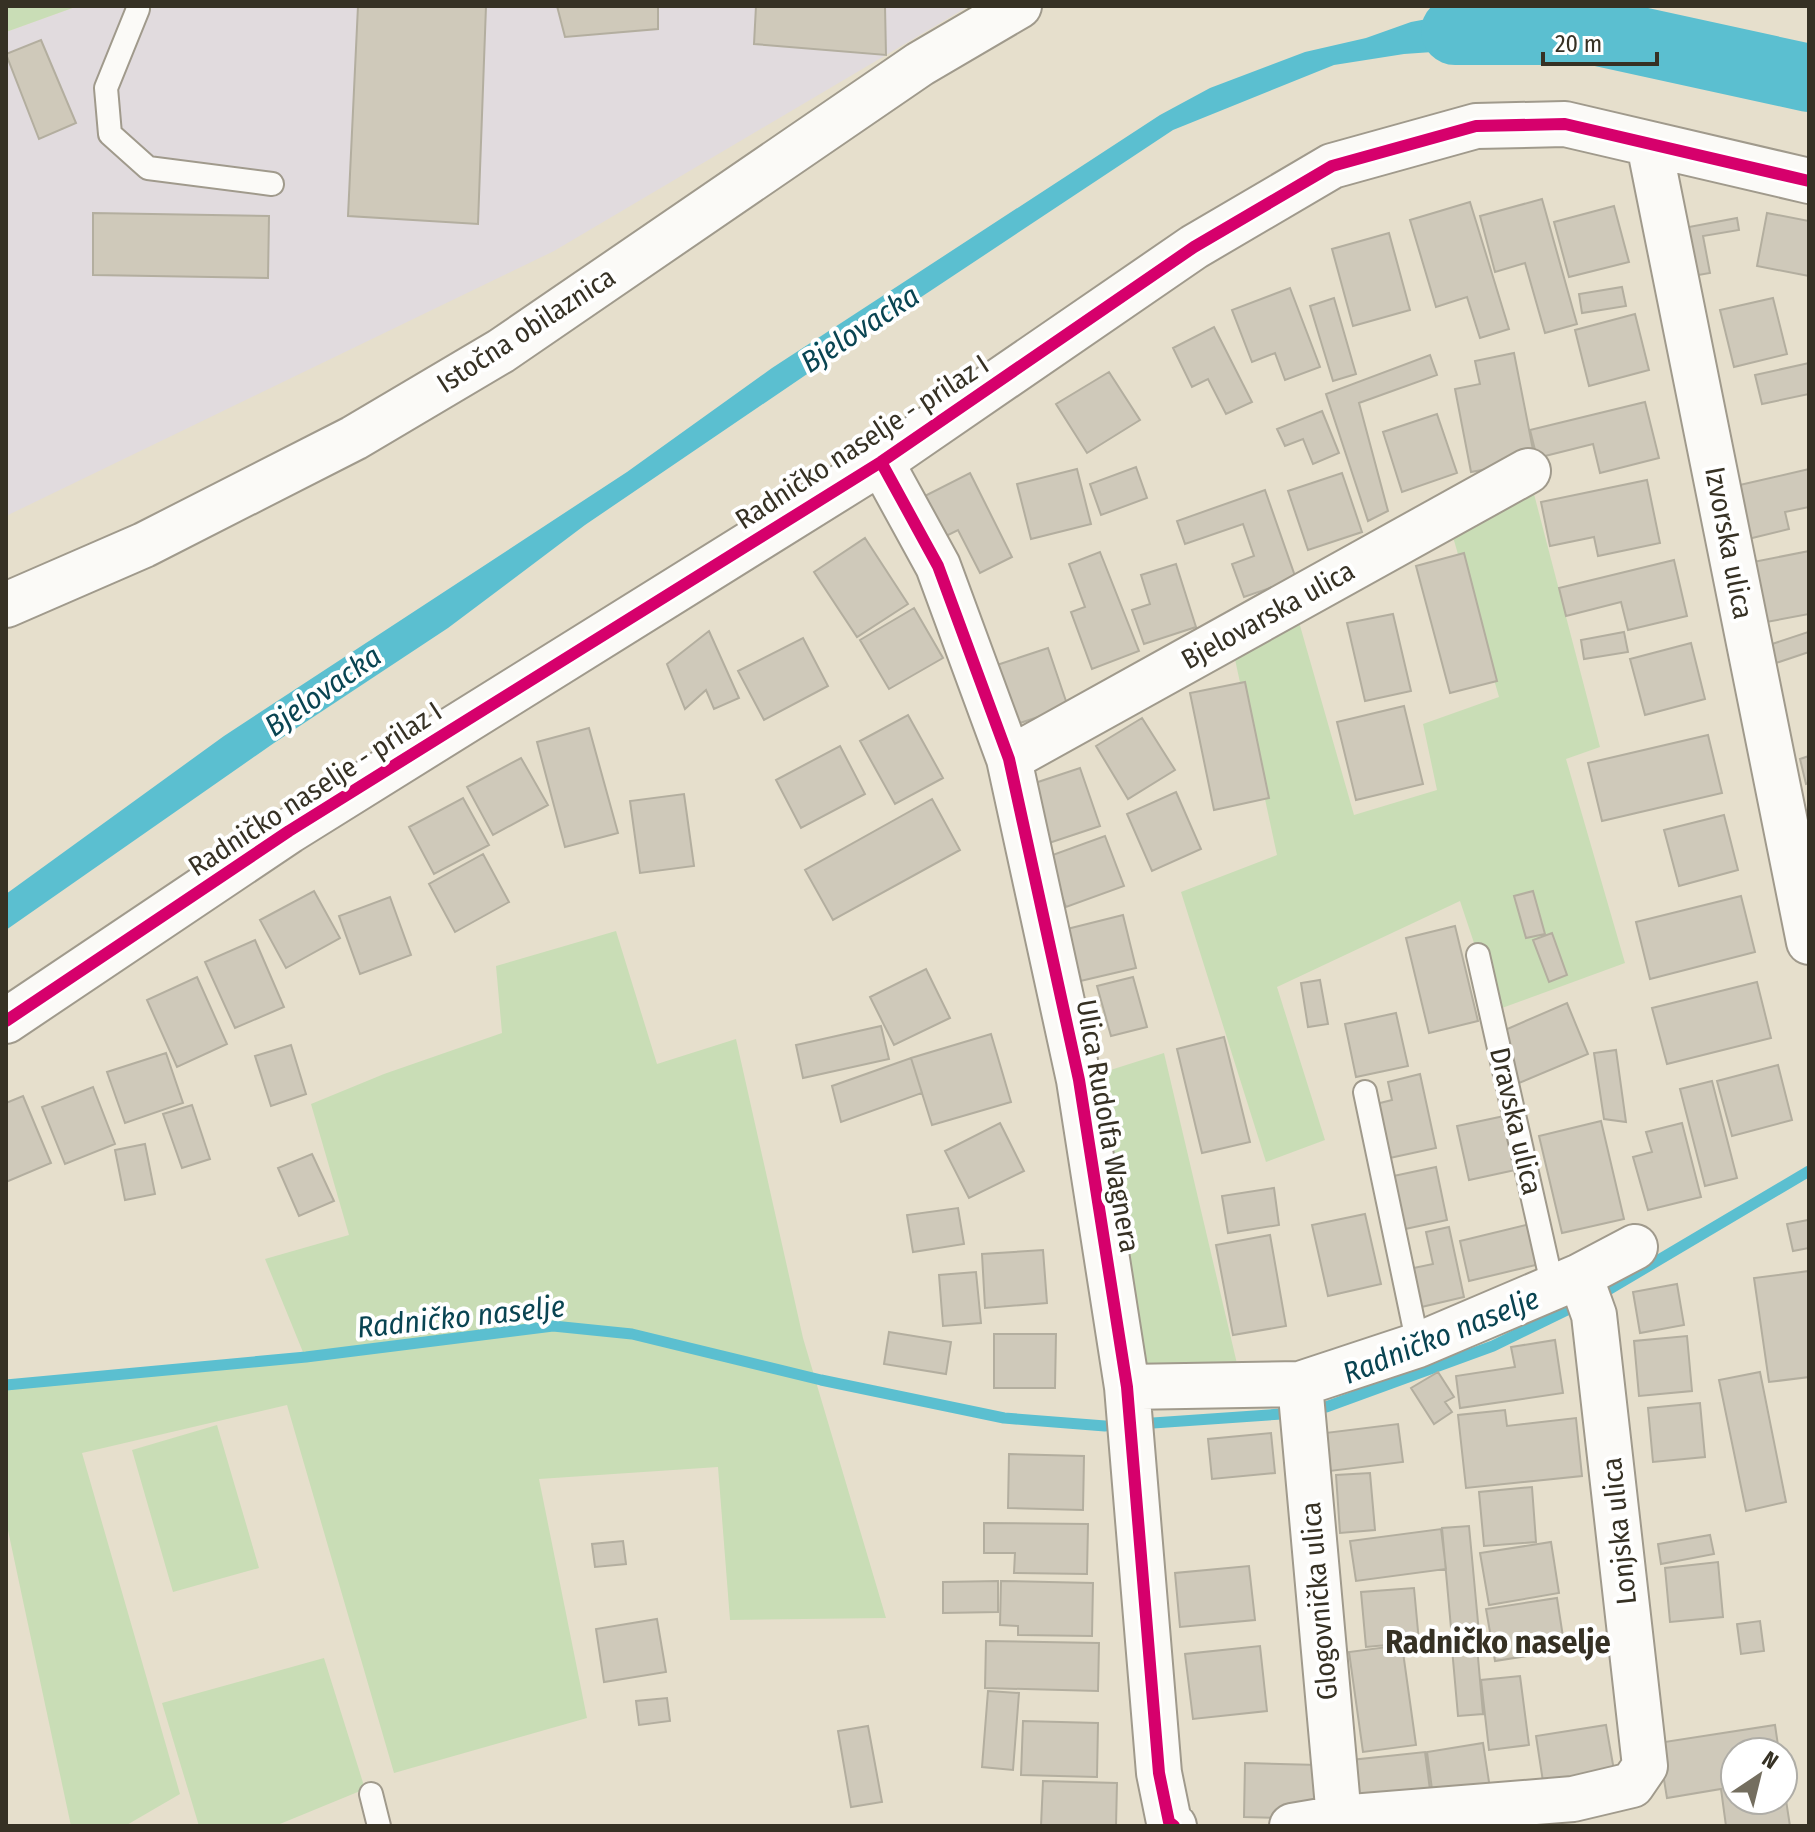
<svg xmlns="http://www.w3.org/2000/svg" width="1815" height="1832" font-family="'Fira Sans Condensed',sans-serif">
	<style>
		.industrial { fill: #e1dbde }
		.green { fill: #c9ddb6 }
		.water { fill: #5bbfd0 }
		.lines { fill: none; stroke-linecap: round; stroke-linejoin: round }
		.stream { stroke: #5bbfd0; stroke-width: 11 }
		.river { stroke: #5bbfd0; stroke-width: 68 }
		.building { fill: #cfc9ba; stroke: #b3ae9f; stroke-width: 2 }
		.lane-casing { stroke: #a09a8c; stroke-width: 26 }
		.street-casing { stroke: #a09a8c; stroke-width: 48 }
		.primary-casing { stroke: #a09a8c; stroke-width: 48 }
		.lane { stroke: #fbfaf7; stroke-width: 22 }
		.street { stroke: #fbfaf7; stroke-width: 44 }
		.primary { stroke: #fbfaf7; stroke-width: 44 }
		.cycleway-casing { stroke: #fff; stroke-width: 17 }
		.cycleway { stroke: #d6006c; stroke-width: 12 }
		.labels { text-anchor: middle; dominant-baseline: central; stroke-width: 8; stroke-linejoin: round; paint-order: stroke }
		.street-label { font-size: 28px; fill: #363124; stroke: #fff }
		.water-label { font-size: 30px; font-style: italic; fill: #094452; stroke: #fff }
		.quarter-label { font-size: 32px; font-weight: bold; fill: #363124; stroke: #fff }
	</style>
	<rect width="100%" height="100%" fill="#e6dfcc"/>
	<path class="industrial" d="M78 6H969L554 251 6 516V32Z"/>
	<path class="green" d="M6 6H78L6 32Z
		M1528 471 1600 747 1566 759 1625 963 1491 1012 1478 955 1460 901 1277 987 1325 1140 1266 1162 1181 892 1277 855 1230 636 1293 601 1354 815 1437 790 1423 724 1499 697 1447 516Z
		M616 931 657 1064 736 1039 803 1338 886 1618 730 1620 718 1467 539 1479 587 1718 394 1773 287 1405 82 1453 180 1794 125 1826H71L6 1521V1385L305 1357 265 1259 349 1235 311 1104 384 1074 502 1033 496 966Z
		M1164 1053 1242 1385 1127 1387 1079 1080Z
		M217 1425 259 1568 173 1592 132 1450Z
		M324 1658 365 1789 275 1826H199L162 1703Z"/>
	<path class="water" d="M1459 13 1548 31 1520 38 1477 40 1461 50 1404 54 1334 65 1173 130 885 321 585 525 448 628 274 743 6 930V894L224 736 627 472 772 368 1160 115 1210 88 1305 52 1366 38 1411 22Z"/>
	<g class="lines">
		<path class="stream" d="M1608 1290 1809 1171
			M6 1385 306 1357 553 1326 632 1334 821 1380 1004 1418 1105 1426
			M1326 1407 1493 1346 1573 1307
			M1153 1423 1282 1414"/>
		<path class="river" d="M1455 31H1594L1809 78"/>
	</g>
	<path class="building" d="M358 6H486L478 224 348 216Z
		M557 6H658V29L565 37Z
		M756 6H885L886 55 754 44Z
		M41 40 76 123 39 139 6 54Z
		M1542 199 1577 324 1545 333 1525 263 1495 272 1480 216Z
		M1470 202 1509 329 1480 338 1467 297 1436 307 1410 220Z
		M1614 206 1629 262 1569 277 1554 222Z
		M93 213 269 216 268 278 93 275Z
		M1767 213 1809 221V276L1757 266Z
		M1737 218 1739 230 1703 236 1710 273 1681 278 1673 230Z
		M1389 233 1410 310 1353 326 1332 249Z
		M1622 287 1626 306 1582 313 1579 294Z
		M1290 288 1320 367 1285 380 1275 353 1252 362 1232 310Z
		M1334 298 1356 374 1333 381 1310 306Z
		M1773 298 1787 354 1734 367 1720 310Z
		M1635 314 1649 370 1589 386 1575 330Z
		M1214 327 1252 402 1226 414 1208 379 1192 387 1173 348Z
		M1514 353 1535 460 1471 472 1455 389 1480 384 1475 361Z
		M1430 355 1437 375 1359 403 1388 511 1368 521 1326 394Z
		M1809 363V394L1762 404 1755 375Z
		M1109 372 1140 420 1087 453 1056 404Z
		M1645 402 1659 458 1600 473 1593 444 1537 458 1530 430Z
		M1322 411 1339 453 1313 464 1303 439 1285 446 1277 429Z
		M1437 414 1457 473 1402 492 1383 432Z
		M1136 467 1147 498 1101 515 1090 484Z
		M1077 469 1091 524 1031 539 1017 484Z
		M1809 469V507L1785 512 1789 529 1744 540 1731 487Z
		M970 473 1012 557 980 573 958 530 936 541 915 501Z
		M1342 473 1362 532 1308 550 1288 491Z
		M1647 480 1660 543 1598 556 1594 537 1550 546 1541 502Z
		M1265 490 1296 579 1244 597 1232 564 1254 556 1243 524 1185 544 1177 521Z
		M865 538 908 604 857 637 814 572Z
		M1809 551V614L1750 625 1738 565Z
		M1100 552 1139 651 1092 669 1071 612 1085 607 1069 564Z
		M1464 553 1497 681 1450 693 1416 566Z
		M1674 560 1687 616 1628 630 1621 602 1566 616 1559 588Z
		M1176 564 1196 627 1144 644 1132 610 1150 604 1141 575Z
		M914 608 943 658 889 689 860 640Z
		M1393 614 1411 691 1365 701 1347 623Z
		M709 631 739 698 714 709 706 690 685 709 667 664Z
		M1624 632 1628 652 1584 659 1581 640Z
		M1808 632 1809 652 1773 664 1766 646Z
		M803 638 828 686 764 720 738 671Z
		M1691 643 1705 699 1645 715 1630 659Z
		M1048 648 1068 707 1014 725 994 666Z
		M1245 682 1269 798 1214 810 1190 693Z
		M1404 706 1423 784 1356 800 1337 722Z
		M908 715 943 778 895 804 860 741Z
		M1142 718 1175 770 1128 799 1096 746Z
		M589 728 618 833 565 847 537 742Z
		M1708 735 1722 793 1602 821 1588 763Z
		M840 746 865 794 801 828 776 780Z
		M1809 756V783L1806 784 1800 759Z
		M521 758 548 805 493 835 467 787Z
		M1080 768 1100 826 1049 843 1029 785Z
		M1176 792 1201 849 1152 871 1127 814Z
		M684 794 694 866 640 873 630 801Z
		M463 798 489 845 434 874 409 827Z
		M932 799 960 850 833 920 805 870Z
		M1724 815 1738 870 1679 886 1664 830Z
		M1105 836 1124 886 1066 907 1047 857Z
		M483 854 509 902 455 932 429 884Z
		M314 891 340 938 286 968 260 920Z
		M1533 891 1545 934 1526 938 1514 896Z
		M1741 896 1755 952 1650 979 1636 922Z
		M390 897 411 955 360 974 339 916Z
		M1123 915 1136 968 1076 982 1063 930Z
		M1455 926 1478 1021 1429 1033 1406 938Z
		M1552 933 1567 975 1549 982 1533 940Z
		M255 940 284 1007 235 1028 205 962Z
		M926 969 950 1018 894 1045 870 997Z
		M197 977 227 1044 177 1067 147 1000Z
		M1133 977 1147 1027 1111 1036 1097 986Z
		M1320 980 1328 1024 1308 1027 1301 983Z
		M1757 982 1771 1038 1667 1064 1652 1008Z
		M1567 1003 1588 1054 1519 1083 1498 1033Z
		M1396 1013 1408 1066 1356 1077 1345 1024Z
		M881 1026 889 1059 803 1078 796 1045Z
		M991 1034 1011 1102 932 1125 911 1058Z
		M1224 1037 1250 1142 1202 1153 1177 1049Z
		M291 1045 306 1094 271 1106 255 1056Z
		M1616 1050 1626 1122 1604 1119 1594 1053Z
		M166 1053 183 1103 125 1123 107 1072Z
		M911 1058 922 1093 841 1122 832 1086Z
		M1778 1065 1792 1120 1732 1136 1717 1081Z
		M1420 1074 1436 1148 1385 1159 1372 1105 1392 1100 1388 1082Z
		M1712 1081 1737 1178 1705 1186 1680 1089Z
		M93 1087 115 1144 65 1164 42 1107Z
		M23 1096 51 1163 6 1182V1103Z
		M192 1105 210 1159 182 1168 163 1114Z
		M1509 1115 1520 1169 1469 1180 1457 1126Z
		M1601 1121 1624 1219 1562 1233 1539 1136Z
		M1000 1123 1024 1171 969 1198 945 1151Z
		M1682 1123 1701 1197 1648 1210 1633 1157 1652 1152 1646 1132Z
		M145 1144 155 1194 125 1200 115 1150Z
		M312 1154 334 1201 299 1216 278 1168Z
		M1436 1167 1447 1220 1396 1231 1384 1178Z
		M1274 1188 1279 1225 1228 1233 1222 1196Z
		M958 1208 964 1244 913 1252 907 1215Z
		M1365 1214 1381 1284 1328 1296 1312 1225Z
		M1808 1220 1809 1248 1793 1251 1787 1224Z
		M1530 1224 1540 1264 1469 1281 1460 1241Z
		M1449 1227 1464 1297 1413 1309 1404 1270 1433 1264 1426 1232Z
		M1270 1235 1286 1326 1233 1335 1216 1245Z
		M1043 1250 1047 1303 985 1308 982 1254Z
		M1809 1271V1377L1769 1382 1754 1278Z
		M976 1272 981 1323 943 1326 939 1275Z
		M1677 1284 1684 1325 1640 1333 1633 1292Z
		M889 1332 951 1342 946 1374 884 1364Z
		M994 1334H1056L1055 1388H994Z
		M1687 1336 1692 1391 1639 1396 1634 1341Z
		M1555 1340 1563 1393 1460 1408 1456 1376 1515 1367 1511 1347Z
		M1438 1372 1454 1397 1445 1402 1452 1412 1434 1424 1411 1388Z
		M1760 1372 1786 1502 1746 1511 1719 1380Z
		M1700 1403 1705 1457 1653 1462 1648 1408Z
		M1505 1410 1507 1426 1576 1418 1582 1476 1466 1488 1458 1415Z
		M1398 1424 1403 1462 1330 1471 1325 1433Z
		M1271 1433 1275 1473 1212 1479 1208 1439Z
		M1009 1454 1084 1456 1083 1510 1008 1508Z
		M1370 1473 1375 1530 1340 1533 1336 1475Z
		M1532 1487 1536 1542 1484 1546 1479 1492Z
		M984 1523 1088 1524 1087 1574 1014 1573 1015 1553H984Z
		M1469 1526 1479 1633 1451 1628 1442 1528Z
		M1441 1529 1446 1569 1356 1581 1350 1541Z
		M1710 1535 1714 1554 1661 1564 1658 1544Z
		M623 1541 626 1564 595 1567 592 1544Z
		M1551 1542 1559 1593 1489 1605 1480 1553Z
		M1718 1562 1723 1617 1670 1622 1665 1568Z
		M1249 1566 1255 1620 1180 1627 1175 1573Z
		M998 1581V1612L943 1613V1582Z
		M1001 1581 1093 1583 1092 1636 1018 1635V1626L1000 1625Z
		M1414 1588 1419 1642 1366 1647 1361 1592Z
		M1557 1598 1565 1650 1495 1661 1486 1609Z
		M657 1619 666 1672 604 1682 596 1629Z
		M1760 1621 1764 1651 1741 1654 1737 1624Z
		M1476 1635 1483 1714 1458 1716 1451 1637Z
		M986 1641 1099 1643 1098 1691 985 1688Z
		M1402 1645 1416 1745 1363 1752 1349 1652Z
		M1260 1646 1267 1711 1193 1719 1185 1654Z
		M1520 1676 1529 1745 1489 1750 1481 1680Z
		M988 1691 1019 1693 1013 1770 982 1767Z
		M667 1698 670 1721 639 1725 636 1701Z
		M1023 1721 1098 1723 1097 1777 1021 1775Z
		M1606 1725 1615 1776 1544 1788 1536 1736Z
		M1775 1725 1779 1752H1735V1800H1783V1781L1790 1826H1726L1721 1789 1667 1798 1658 1743Z
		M868 1726 882 1802 851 1807 838 1731Z
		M1483 1743 1491 1795 1434 1804 1427 1752Z
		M1425 1752 1432 1805 1357 1814 1351 1760Z
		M1245 1763 1319 1765 1318 1819 1244 1817Z
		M1043 1781 1117 1783 1116 1826H1041Z"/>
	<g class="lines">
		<g class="lane-casing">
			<path id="lane" d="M137 6 138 9 106 88 110 134 148 168 272 184
				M1478 955 1553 1288
				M1365 1092 1418 1345
				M371 1794 379 1826"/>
		</g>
		<g class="street-casing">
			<path id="street" d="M1649 144 1809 942
				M881 462 938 566 1009 759 1079 1080 1127 1387 1159 1773 1169 1822 1174 1826
				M1009 759 1528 471
				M6 1021 289 831 881 462 1194 247 1332 166 1476 126 1565 124 1809 181
				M1300 1384 1339 1818
				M1127 1387 1300 1384 1418 1345 1580 1276 1635 1247
				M1292 1826 1339 1818 1573 1799 1632 1785 1645 1766 1594 1315 1580 1276"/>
		</g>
		<g class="primary-casing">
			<path id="primary" d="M6 605 144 545 354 438 501 351 920 64 1019 6"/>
		</g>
		<use href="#lane" class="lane"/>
		<use href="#street" class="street"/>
		<use href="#primary" class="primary"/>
		<g class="cycleway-casing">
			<path id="cycleway" d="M881 462 938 566 1009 759 1079 1080 1127 1387 1159 1773 1169 1822 1174 1826
				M6 1021 289 831 881 462 1194 247 1332 166 1476 126 1565 124 1809 181"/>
		</g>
		<use href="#cycleway" class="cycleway"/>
	</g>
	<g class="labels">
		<g class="street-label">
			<text transform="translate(526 330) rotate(-33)">Istočna obilaznica</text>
			<text transform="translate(862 442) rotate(-33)">Radničko naselje - prilaz I</text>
			<text transform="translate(1729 543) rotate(79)">Izvorska ulica</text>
			<text transform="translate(1268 615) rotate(-29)">Bjelovarska ulica</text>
			<text transform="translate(315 789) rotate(-33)">Radničko naselje - prilaz I</text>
			<text transform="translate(1516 1121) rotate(77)">Dravska ulica</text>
			<text transform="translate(1108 1126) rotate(80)">Ulica Rudolfa Wagnera</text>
			<text transform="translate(1619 1531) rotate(-96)">Lonjska ulica</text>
			<text transform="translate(1319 1601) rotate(-95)">Glogovnička ulica</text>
		</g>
		<g class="water-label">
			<text transform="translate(860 329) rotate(-33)">Bjelovacka</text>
			<text transform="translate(323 691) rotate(-35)">Bjelovacka</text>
			<text transform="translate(461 1317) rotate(-6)">Radničko naselje</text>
			<text transform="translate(1441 1336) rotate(-22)">Radničko naselje</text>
		</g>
		<g class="quarter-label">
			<text x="1498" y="1642">Radničko naselje</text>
		</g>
	</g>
	<rect width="1815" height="1832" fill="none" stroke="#363124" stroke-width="16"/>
	<g transform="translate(1759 1776) rotate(35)"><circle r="38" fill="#ffffff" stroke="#afada7" stroke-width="2"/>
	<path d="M0-6L14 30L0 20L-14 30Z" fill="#746e5f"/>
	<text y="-12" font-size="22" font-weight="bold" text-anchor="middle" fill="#363124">N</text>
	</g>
	<path d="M1543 52v12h114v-12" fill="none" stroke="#363124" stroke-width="4"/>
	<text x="1555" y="52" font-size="24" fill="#363124" stroke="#ffffff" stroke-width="6" paint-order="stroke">20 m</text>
</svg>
